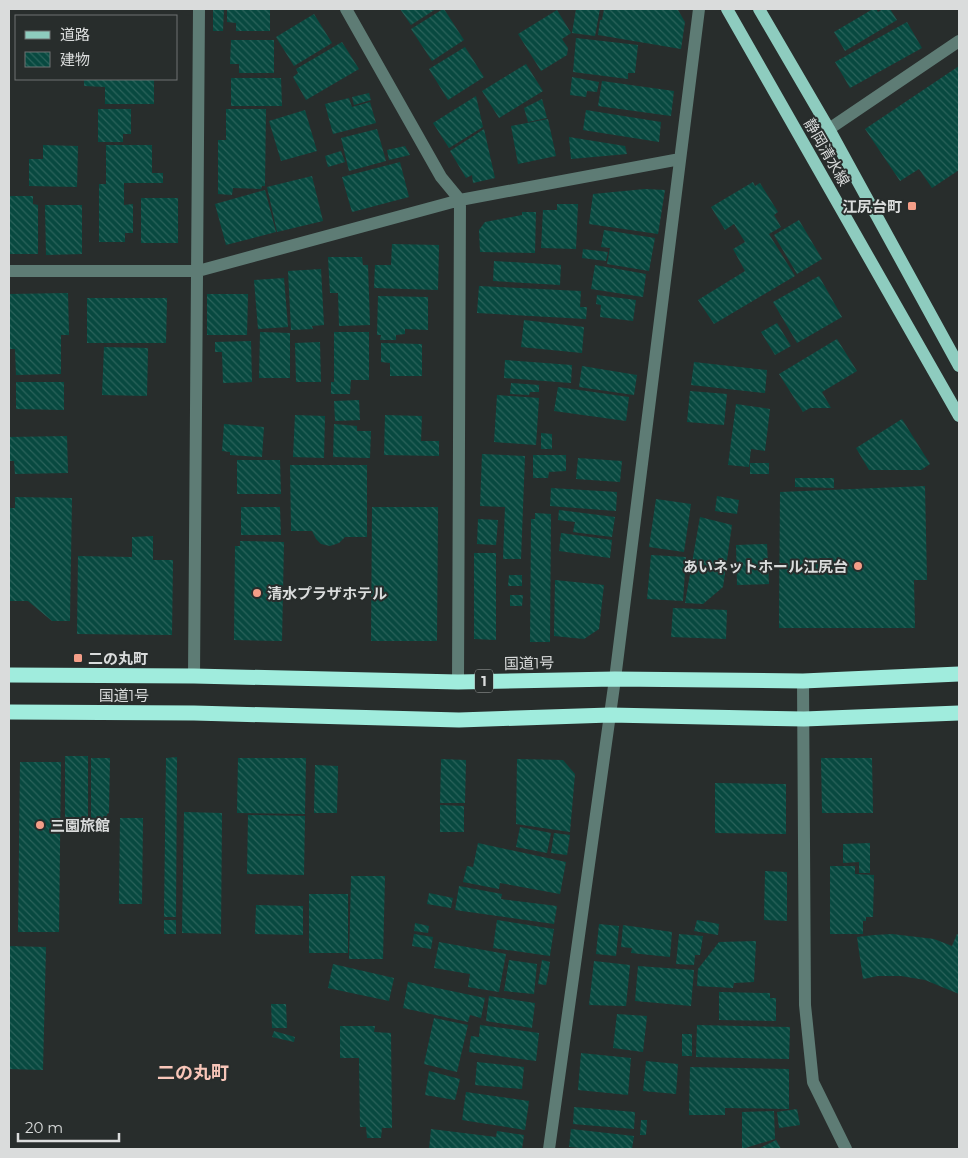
<svg xmlns="http://www.w3.org/2000/svg" width="968" height="1158" font-family="Montserrat,'Noto Sans JP',sans-serif">
	<style>
		.building { fill: url(#building-back-hatch) }
		.lines { fill: none; stroke-linecap: round; stroke-linejoin: round }
		.minor { stroke: #5e7c75; stroke-width: 12 }
		.major { stroke: #8eccbf; stroke-width: 12 }
		.highway { stroke: #a0ecdd; stroke-width: 15 }
		.poi-dot { fill: #f49e88; stroke: #282d2c; stroke-width: 2 }
		.labels { text-anchor: middle; dominant-baseline: central; stroke-width: 4; stroke-linejoin: round; paint-order: stroke }
		.shield { fill: #282d2c; stroke: #a5a8a7; stroke-width: 1 }
		.shield-label { font-size: 14px; font-weight: bold; fill: #dadcdc }
		.street-label { font-size: 15px; fill: #dadcdc; stroke: #282d2c }
		.poi-label { font-size: 15px; font-weight: bold; fill: #dadcdc; stroke: #282d2c; text-anchor: start }
		.quarter-label { font-size: 18px; font-weight: bold; fill: #f8c6b9; stroke: #282d2c }
	</style>
	<defs>
		<pattern id="building-back-hatch" width="6" height="6" patternUnits="userSpaceOnUse" patternTransform="scale(1.25)"><rect width="6" height="6" fill="#084940"/><path d="M-1 5l2 2M0 0l6 6M5-1l2 2" fill="none" stroke="#2b635b"/></pattern>
	</defs>
	<rect width="100%" height="100%" fill="#282d2c"/>
	<path class="building" d="M213 9H224L223 31H213Z
		M227 9H270V31H236V23L227 22Z
		M400 9H436L411 25Z
		M443 9H444L464 40 432 61 411 29Z
		M576 9H600L595 36 572 33Z
		M604 9 678 10 685 22 681 49 598 35 600 20H602Z
		M873 9H876L878 12 883 9H890L897 20 845 51 834 32Z
		M557 10 571 33 562 39 568 48 567 55 541 71 518 34Z
		M314 14 332 43 294 66 276 37Z
		M907 22 922 48 850 88 835 62Z
		M576 38 638 45 635 73H628V79L573 72Z
		M231 40H274V73H239V64H230Z
		M342 42 359 69 306 100 293 77 298 73 296 69Z
		M465 47 484 77 448 100 429 69Z
		M526 64 543 91 499 118 482 91Z
		M959 66V170L932 188 919 169 900 181 865 129Z
		M572 77 599 82 597 92 587 91 586 97 570 95Z
		M231 78H281L282 106H231Z
		M84 79H154V104H105V87L84 86Z
		M602 81 674 91 671 116 598 106Z
		M369 93 371 100 354 105 352 97Z
		M476 96 483 127 449 148 433 123Z
		M349 98 352 107 370 102 376 123 333 134 325 104Z
		M542 99 547 118 528 122 524 108Z
		M98 109H131V134H123V142H98Z
		M226 109H266L265 186H262L261 189 233 188 232 195 218 194V140H226Z
		M305 110 317 151 281 161 269 121Z
		M586 110 661 122 659 142 583 130Z
		M548 119 556 156 518 164 511 126Z
		M377 129 386 161 349 171 341 138Z
		M484 129 495 178 473 183 472 175 466 178 450 151Z
		M569 137 625 146 627 154 571 159Z
		M43 145 78 146 77 187 29 186V159H43Z
		M106 145H152V173H163V183H124V205L133 204V233H125V242H99V184H106Z
		M405 146 410 155 389 160 387 150Z
		M341 151 345 162 328 167 325 156Z
		M400 162 409 197 352 212 342 177Z
		M312 176 323 221 277 232 267 187Z
		M753 182 755 186 760 183 778 212 774 215 781 227 769 234 795 276 714 324 698 300 745 271 733 249 745 242 734 224 725 230 711 207Z
		M645 189 665 190 658 234 589 224 593 194Z
		M265 190 276 232 226 245 215 204Z
		M9 196H33V204L38 205V254H9Z
		M141 198H178V243H141Z
		M557 204H578L576 249 541 248 543 210H557Z
		M45 205H82V254L46 255Z
		M522 212H536L535 253 480 252 479 230 485 222 522 215Z
		M799 220 822 259 797 274 774 235Z
		M604 230 655 238 649 271 607 264 610 248 601 247Z
		M392 244 439 245 438 290 374 288 375 265H391Z
		M583 249 608 252 606 261 582 258Z
		M328 257H362L363 265H368L370 325 339 326 338 293H330Z
		M494 261 561 265 560 285 493 281Z
		M595 265 646 274 643 297 591 289Z
		M321 269 324 325 312 326 313 329 291 330 288 271Z
		M819 276 842 317 797 343 773 302Z
		M284 278 288 327 258 329 254 280Z
		M479 286 581 291 580 307H587L586 319 477 313Z
		M68 293 69 335H61V374L16 375 15 349H10L9 294Z
		M207 294H248L247 335H207Z
		M597 295 636 300 633 321 600 317 601 305 596 304Z
		M378 296 428 297V330L405 329V334L396 335V340H380L381 335H377Z
		M87 298H167L166 343H87Z
		M524 320 584 327 582 353 521 347Z
		M777 323 791 346 775 355 761 332Z
		M260 332 290 333V378H259Z
		M334 332H369V380H351L350 394H331V382H334Z
		M837 339 857 371 822 392 831 408H810L803 412 779 374Z
		M251 341 252 382 223 383 222 352H215V342Z
		M320 342 321 382H296L295 343Z
		M381 343 422 344V376H390V363L381 362Z
		M104 347 148 348 147 396 102 395Z
		M505 360 572 365 571 383 504 378Z
		M694 362 767 370 765 393 691 385Z
		M582 366 637 375 634 395 579 387Z
		M16 382H64V410L16 409Z
		M511 383 539 385V392H530L529 395 510 394Z
		M558 387 629 397 626 421 554 411Z
		M690 391 727 394 724 425 687 422Z
		M497 395 539 398 536 445 494 442Z
		M359 400 360 420 335 421 334 401Z
		M736 404 770 409 765 451 751 449 749 467 728 465Z
		M295 415 325 416 324 458 293 457Z
		M385 415 422 416 421 441H439V456L384 455Z
		M902 419 930 464 921 470H869L856 448Z
		M224 424 264 427 262 457 230 455V452L222 451Z
		M334 424 357 426V431H371L370 458 333 457Z
		M541 433 552 434V449H541Z
		M67 436 68 473 15 474 14 461H9V437Z
		M482 454 525 456 521 559H503L505 507 480 506Z
		M533 455H566V471L549 472 548 478H533Z
		M578 458 622 461 620 482 576 479Z
		M237 460H280L281 494H237Z
		M750 463H769V474H750Z
		M290 465H367V537H345L339 543 330 546 321 544 316 539 312 531H291Z
		M795 478H834V488L795 487Z
		M925 486 927 580H914L915 628H779L780 492Z
		M551 488 617 492 616 511 550 506Z
		M717 496 739 500 737 514 715 511Z
		M15 497 72 498 70 621H52L28 601H9V508H15Z
		M656 499 691 504 684 552 649 547Z
		M241 507H280L281 535H241Z
		M372 507H438L437 641H371Z
		M559 510 615 517 612 537 573 532 575 522 558 520Z
		M535 513 551 514 550 642H530L531 519H535Z
		M700 517 732 525 723 587 703 604 685 603Z
		M478 519 498 520 496 545 477 544Z
		M561 533 612 540 610 558 559 551Z
		M153 536V560H173L172 635 77 634 78 556 132 557V537Z
		M240 541 284 542 282 641 234 640 235 546H240Z
		M767 544 769 584 737 585 736 545Z
		M474 553H496V640L474 639Z
		M651 555 686 557 683 601 647 599Z
		M509 575H522V586H508Z
		M555 580 604 585 599 629 584 639 554 636Z
		M510 595H523L522 606H510Z
		M673 608 727 610 726 639 671 637Z
		M65 756H88V818H65Z
		M177 757 176 917H164L166 758Z
		M91 758H110L109 813 107 814V827H98V818H91Z
		M238 758H306L305 814 237 813Z
		M821 758H872L873 813H822Z
		M441 759 466 760 465 803H440Z
		M517 759 563 760 575 774 570 832 516 824Z
		M20 762H61L59 932H18Z
		M315 765 338 766 337 813H314Z
		M715 783 786 784V834L715 833Z
		M440 805 464 806V832H440Z
		M184 812 222 813 221 934 182 933Z
		M248 815 305 816 304 875 247 874Z
		M120 818H143L142 904H119Z
		M520 827 551 833 547 853 516 847Z
		M554 833 570 835 567 855 551 853Z
		M478 843 566 862 560 894 500 883 499 889 463 882 467 866 473 867Z
		M870 843V873H859V862L843 863V844Z
		M830 866H855V874L874 875 873 917H866V921H863V934H830Z
		M765 871 787 872V921L764 920Z
		M351 876H385L383 959H349Z
		M459 886 502 894 501 899 557 906 554 924 455 910Z
		M429 893 453 898 451 908 427 904Z
		M309 894H348V953H309Z
		M256 905 303 906V935L255 934Z
		M164 920H176V934H164Z
		M497 920 554 929 550 956 493 948Z
		M697 920 719 924 718 935 694 931Z
		M415 923 429 926 428 933 414 931Z
		M599 924 619 926 616 956 596 954Z
		M623 925 672 932 670 957 631 953 632 948 621 947Z
		M414 934 433 937 431 949 412 946Z
		M679 934 703 936 700 955H695L694 965 676 964Z
		M892 934 934 939 952 946 957 934 959 935V994L925 980 901 976H878L863 979 857 937 874 935Z
		M756 941 754 982 734 983 733 988 697 986 698 969 719 942Z
		M439 942 506 954 499 992 468 987 470 974 434 968Z
		M9 946 46 947 43 1070 9 1069Z
		M509 960 537 964 534 994 504 991Z
		M542 960 550 962 546 985 538 984Z
		M594 961 630 965 626 1006 589 1005Z
		M333 964 394 978 389 1001 328 988Z
		M638 966 694 970 691 1006 635 1001Z
		M408 982 485 998 481 1018 470 1015 468 1022 403 1008Z
		M719 992 770 993V998H776V1021L719 1020Z
		M489 996 535 1003 532 1028 486 1021Z
		M271 1004H286L287 1028H272Z
		M617 1014 647 1016 643 1052 613 1048Z
		M434 1018 468 1025 457 1072 424 1064Z
		M480 1025 539 1033 536 1061 469 1052 471 1036 479 1037Z
		M697 1025 790 1027 789 1059 696 1057Z
		M340 1026H375L374 1032 391 1033 392 1128H382L381 1138H367L366 1127H360L359 1058H340Z
		M274 1031 295 1037 294 1042 272 1037Z
		M682 1034H692V1056H682Z
		M581 1053 631 1058 628 1095 578 1090Z
		M646 1061 678 1064 676 1094 643 1091Z
		M477 1062 524 1067 522 1089 475 1085Z
		M690 1067 789 1069V1109L725 1108V1115H689Z
		M429 1071 460 1079 455 1100 425 1095Z
		M466 1092 529 1101 525 1130 462 1120Z
		M574 1107 635 1112 634 1129 573 1124Z
		M797 1109 800 1125 779 1128 777 1112Z
		M774 1111 775 1139 742 1149V1112Z
		M641 1120H647L646 1135H640Z
		M431 1129 496 1137 497 1131 524 1135 522 1149H429Z
		M571 1129 634 1136 632 1149H591L569 1147Z
		M776 1140 781 1149H758Z"/>
	<g class="lines">
		<path class="minor" d="M346 9 441 177 460 200 458 682
			M829 129 959 41
			M9 271H198L460 200 680 159
			M194 676 199 9
			M803 681 805 1005 813 1082 846 1149
			M549 1149 615 679 699 9"/>
		<path class="major" d="M727 9 959 416
			M759 9 829 129 959 366"/>
		<path class="highway" d="M9 675 194 676 458 682 615 679 803 681 959 674
			M9 712 194 713 459 720 610 715 804 719 959 713"/>
	</g>
	<g class="poi-dot">
		<rect x="907" y="201" width="10" height="10" rx="2.5"/>
		<circle cx="858" cy="566" r="5"/>
		<circle cx="257" cy="593" r="5"/>
		<rect x="73" y="653" width="10" height="10" rx="2.5"/>
		<circle cx="40" cy="825" r="5"/>
	</g>
	<g class="labels">
		<rect class="shield" x="475" y="669.5" width="18" height="23" rx="4"/>
		<g class="shield-label">
			<text x="484" y="681">1</text>
		</g>
		<g class="street-label">
			<text transform="translate(827 152) rotate(60)">静岡清水線</text>
			<text transform="translate(529 663) rotate(-1)">国道1号</text>
			<text x="124" y="695">国道1号</text>
		</g>
		<g class="poi-label">
			<text x="902" y="206" text-anchor="end">江尻台町</text>
			<text x="848" y="566" text-anchor="end">あいネットホール江尻台</text>
			<text x="267" y="593">清水プラザホテル</text>
			<text x="88" y="658">二の丸町</text>
			<text x="50" y="825">三園旅館</text>
		</g>
		<g class="quarter-label">
			<text x="193" y="1073">二の丸町</text>
		</g>
	</g>
	<rect width="968" height="1158" fill="none" stroke="#dadcdc" stroke-width="20"/>
	<rect x="15" y="15" width="162" height="65" fill="#282d2c" stroke="#6f7372"/>
	<rect x="25" y="31" width="25" height="8" fill="#8eccbf" stroke="#6f7372"/>
	<text x="60" y="40" font-size="15" fill="#dadcdc">道路</text>
	<rect x="25" y="52" width="25" height="15" fill="url(#building-back-hatch)" stroke="#6f7372"/>
	<text x="60" y="65" font-size="15" fill="#dadcdc">建物</text>
	<path d="M18 1133v8h101v-8" fill="none" stroke="#dadcdc" stroke-width="2.5"/>
	<text x="25" y="1133" font-size="15" fill="#dadcdc" stroke="#282d2c" stroke-width="4" paint-order="stroke">20 m</text>
</svg>
